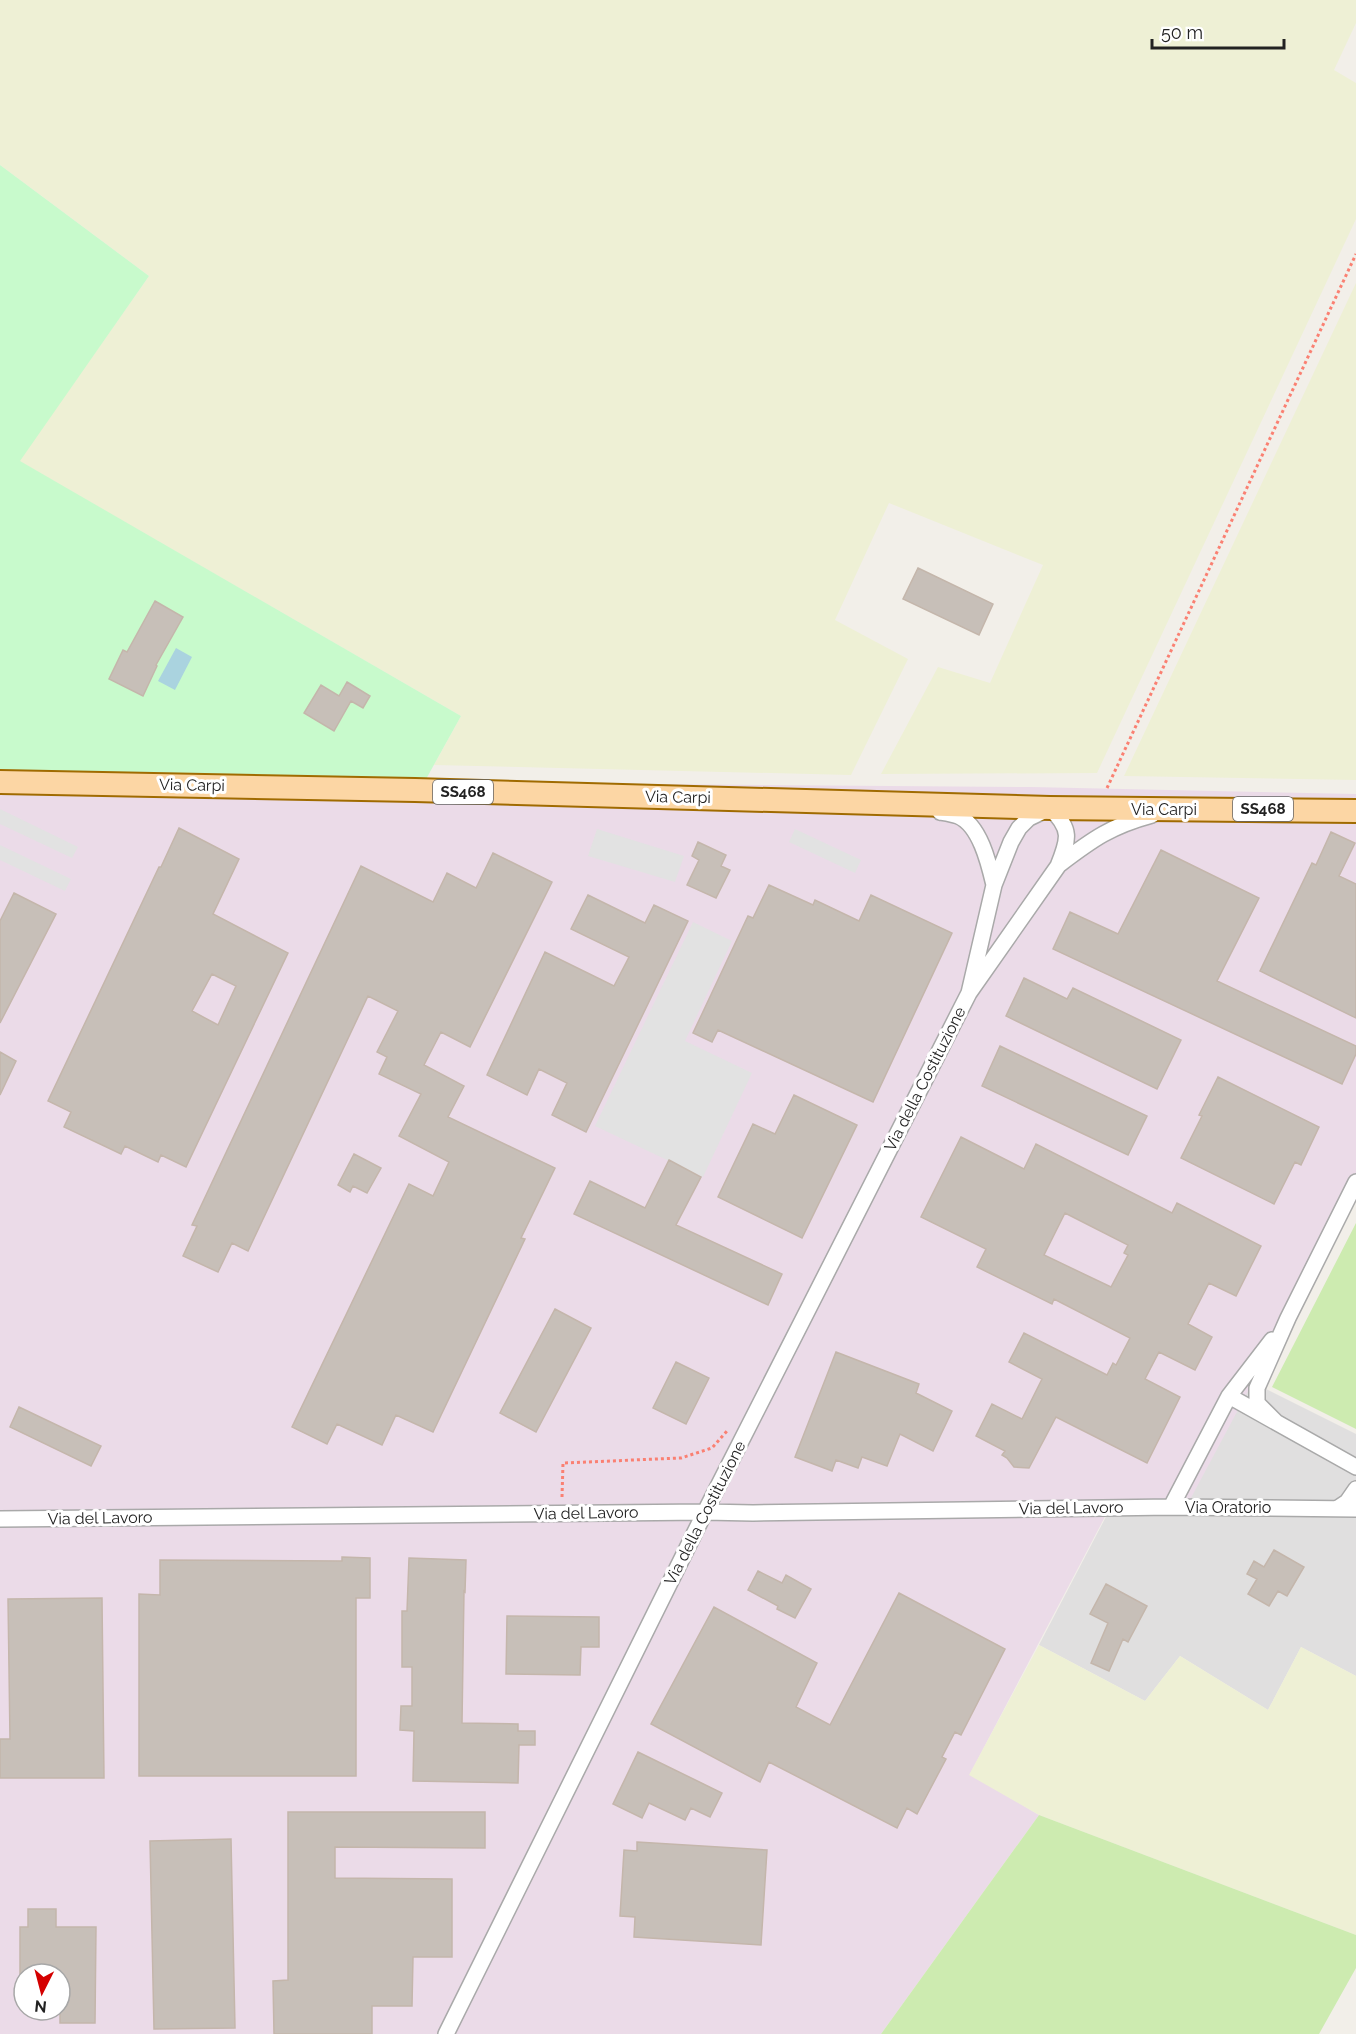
<svg xmlns="http://www.w3.org/2000/svg" width="1356" height="2034" font-family="Raleway,sans-serif">
	<style>
		.residential { fill: #e0dfdf }
		.industrial { fill: #ebdbe8; fill-rule: evenodd }
		.farmland { fill: #eef0d5 }
		.grass { fill: #cdebb0 }
		.park { fill: #c8facc }
		.parking { fill: #e2e2e2 }
		.water { fill: #aad3df }
		.building { fill: #c7bfb8; stroke: #c4b6ab; stroke-width: 1.5; fill-rule: evenodd }
		.lines { fill: none; stroke-linecap: round; stroke-linejoin: round }
		.minor-casing { stroke: #a9a9a9; stroke-width: 18 }
		.primary-casing { stroke: #a06b00; stroke-width: 26 }
		.path { stroke: #fa8072; stroke-width: 3; stroke-dasharray: 3 3; stroke-linecap: butt }
		.minor { stroke: #fff; stroke-width: 15 }
		.primary { stroke: #fcd6a4; stroke-width: 22 }
		.labels { text-anchor: middle; dominant-baseline: central; stroke-width: 6; stroke-linejoin: round; paint-order: stroke }
		.shield { fill: #fff; stroke: #646464; stroke-width: 1.5 }
		.shield-label { font-size: 15px; font-weight: bold; fill: #222 }
		.street-label { font-size: 16px; fill: #222; stroke: #fff }
	</style>
	<rect width="100%" height="100%" fill="#f2efe9"/>
	<path class="residential" d="M1252 1382 1356 1434V1676L1301 1647 1268 1710 1180 1656 1145 1701 1039 1645 1110 1509Z"/>
	<path class="industrial" d="M0 775 492 783 1031 787 1356 794V1189L1184 1511 1109 1509 970 1774 1039 1815 881 2034H0ZM24 1974H60V2010H24Z"/>
	<path class="farmland" d="M0 0H1356V23L1334 70 1356 83V219L1097 773 881 774 938 667 990 683 1043 565 889 503 835 620 908 659 851 775 434 765 461 716 19 461 149 276 0 165Z
		M1356 283V780L1124 776Z
		M1039 1645 1145 1701 1180 1656 1268 1710 1301 1647 1356 1676V1935L1039 1815 969 1775Z"/>
	<path class="grass" d="M1356 1223V1429L1272 1387Z
		M1039 1815 1356 1935V1968L1319 2034H881Z"/>
	<path class="park" d="M0 165 149 276 20 461 461 716 425 781 0 775Z"/>
	<path class="parking" d="M0 809 78 847 72 858 0 824Z
		M597 829 684 856 675 882 588 856Z
		M795 829 861 860 855 873 789 842Z
		M0 845 71 879 65 891 0 860Z
		M693 922 732 941 685 1041 752 1073 703 1177 595 1126Z"/>
	<path class="water" d="M176 648 192 657 175 690 158 681Z"/>
	<path class="building" d="M918 568 993 604 979 635 903 599Z
		M155 601 183 617 156 665 157 666 143 696 109 679 123 650 127 652Z
		M347 682 370 696 363 708 351 701 334 731 304 713 321 685 339 696Z
		M179 828 239 859 213 914 288 953 186 1167 161 1155 158 1162 125 1146 121 1154 64 1127 71 1112 48 1101 159 867H161ZM212 974 236 986 218 1025 192 1011Z
		M1331 832 1355 843 1339 876 1356 884V1018L1260 971 1312 863 1316 865Z
		M698 842 726 855 721 866 730 870 716 898 687 885 699 860 692 856Z
		M1161 850 1259 898 1217 981 1356 1046V1054L1342 1084 1053 949 1070 912 1118 934Z
		M493 853 552 882 470 1047 441 1032 424 1065 464 1086 448 1117 555 1168 521 1238 525 1239 433 1432 396 1415 382 1445 337 1424 327 1444 292 1427 409 1184 433 1196 449 1162 399 1136 421 1094 379 1074 387 1057 377 1052 398 1011 368 996 248 1251 232 1243 218 1272 183 1256 197 1226 192 1225 361 866 433 902 447 873 476 888Z
		M769 885 813 905 815 900 859 921 871 895 952 933 873 1102 718 1030 712 1042 693 1033 748 916 753 918Z
		M14 893 56 914 0 1023V921Z
		M588 895 645 923 654 905 688 921 586 1132 552 1115 567 1083 539 1069 527 1095 487 1075 545 952 614 986 629 957 571 929Z
		M1024 978 1067 999 1073 988 1181 1040 1157 1089 1006 1016Z
		M1000 1046 1147 1116 1128 1155 982 1086Z
		M0 1052 16 1061 0 1095Z
		M1218 1077 1319 1127 1301 1165 1295 1162 1274 1204 1181 1158 1202 1116 1199 1115Z
		M794 1095 857 1125 802 1238 718 1197 753 1124 775 1134Z
		M961 1137 1024 1169 1036 1144 1172 1213 1177 1203 1261 1246 1236 1296 1209 1283 1188 1324 1212 1337 1195 1370 1159 1352 1145 1379 1180 1397 1147 1463 1056 1417 1029 1468 1014 1467 1007 1458 1002 1455 1005 1451 976 1436 992 1404 1022 1419 1042 1379 1009 1362 1024 1333 1107 1375 1113 1363 1116 1365 1130 1338 1054 1299 1052 1304 977 1267 986 1249 921 1217ZM1065 1213 1128 1245 1124 1253 1128 1255 1111 1287 1044 1255Z
		M354 1154 381 1168 367 1193 353 1186 350 1192 338 1185Z
		M669 1160 701 1177 676 1225 782 1274 768 1305 574 1214 590 1181 645 1208Z
		M555 1309 591 1328 536 1432 500 1413Z
		M836 1352 919 1384 916 1393 952 1411 933 1451 900 1434 887 1466 862 1457 858 1468 836 1460 832 1471 795 1457Z
		M676 1362 709 1378 686 1424 653 1408Z
		M19 1407 101 1446 91 1466 10 1427Z
		M1274 1550 1304 1567 1287 1596 1278 1591 1269 1606 1248 1594 1257 1579 1247 1574 1254 1561 1264 1567Z
		M342 1557 370 1558V1598H356V1776H139V1594L160 1595V1560L342 1561Z
		M409 1558 466 1560 465 1592 464 1591 462 1723 518 1724V1731H535V1745H519L518 1783 413 1781 414 1731 400 1730 401 1706H412V1667H402V1611H407Z
		M758 1571 782 1583 786 1575 811 1589 795 1618 777 1609 778 1606 748 1590Z
		M1106 1584 1147 1606 1128 1642 1123 1639 1109 1671 1091 1663 1108 1623 1090 1614Z
		M899 1593 1005 1649 961 1735 955 1732 942 1757 946 1759 917 1814 907 1808 897 1828 769 1762 760 1782 651 1724 714 1607 817 1663 796 1707 830 1725Z
		M102 1598 104 1778H0V1739H10L8 1599Z
		M507 1616 599 1617V1647H581L580 1675 506 1674Z
		M638 1752 722 1793 710 1817 691 1808 685 1820 649 1803 642 1818 613 1804Z
		M288 1812H485V1848L335 1847V1878L452 1879V1957H413L412 2006H372V2034H274L273 1981 288 1980Z
		M231 1839 235 2028 154 2029 150 1841Z
		M637 1842 767 1850 761 1945 634 1937 635 1917 620 1916 624 1850 637 1851Z
		M28 1909H56V1927H96L95 2023H60V1974H20V1927H28Z"/>
	<g class="lines">
		<g class="minor-casing">
			<path id="minor" d="M940 812C946 813 953 814 958 816 980 825 989 864 994 885
				M1060 864C1093 839 1111 826 1152 815
				M1229 1396 1356 1467
				M1276 1422 1257 1403V1388L1288 1318 1356 1182
				M1171 1507 1229 1396 1272 1340
				M1338 1508 1347 1502 1356 1489
				M0 1519 705 1512 753 1513 1171 1507 1356 1509
				M446 2034 705 1512 969 993 1058 866C1069 839 1072 829 1050 808L1029 818 1019 828 1011 842 994 885 969 993"/>
		</g>
		<g class="primary-casing">
			<path id="primary" d="M0 782 415 790 1050 808 1356 811"/>
		</g>
		<path class="path" d="M1107 788 1356 254
			M562 1497 563 1463 681 1458 712 1448 727 1431"/>
		<use href="#minor" class="minor"/>
		<use href="#primary" class="primary"/>
	</g>
	<g class="labels">
		<g class="shield">
			<rect x="433" y="780" width="60" height="24" rx="4.5"/>
			<rect x="1233" y="797" width="60" height="24" rx="4.5"/>
		</g>
		<g class="shield-label">
			<text x="463" y="792">SS468</text>
			<text x="1263" y="809">SS468</text>
		</g>
		<g class="street-label">
			<text transform="translate(192 785) rotate(1)">Via Carpi</text>
			<text transform="translate(678 797) rotate(1)">Via Carpi</text>
			<text x="1164" y="809">Via Carpi</text>
			<text transform="translate(925 1079) rotate(-63)">Via della Costituzione</text>
			<text x="1228" y="1507">Via Oratorio</text>
			<text transform="translate(1071 1508) rotate(-1)">Via del Lavoro</text>
			<text transform="translate(586 1513) rotate(-1)">Via del Lavoro</text>
			<text transform="translate(705 1513) rotate(-63)">Via della Costituzione</text>
			<text transform="translate(100 1518) rotate(-1)">Via del Lavoro</text>
		</g>
	</g>
	<g transform="translate(42 1992) rotate(186)"><circle r="28" fill="#ffffff" stroke="#a7a7a7" stroke-width="1.5"/>
	<path d="M0-4.5L10 22L0 15L-10 22Z" fill="#d40000"/>
	<text y="-9" font-size="16" font-weight="bold" text-anchor="middle" fill="#222222">N</text>
	</g>
	<path d="M1152 39v9h132v-9" fill="none" stroke="#222222" stroke-width="3"/>
	<text x="1161" y="39" font-size="18" fill="#222222" stroke="#ffffff" stroke-width="4.5" paint-order="stroke">50 m</text>
</svg>
